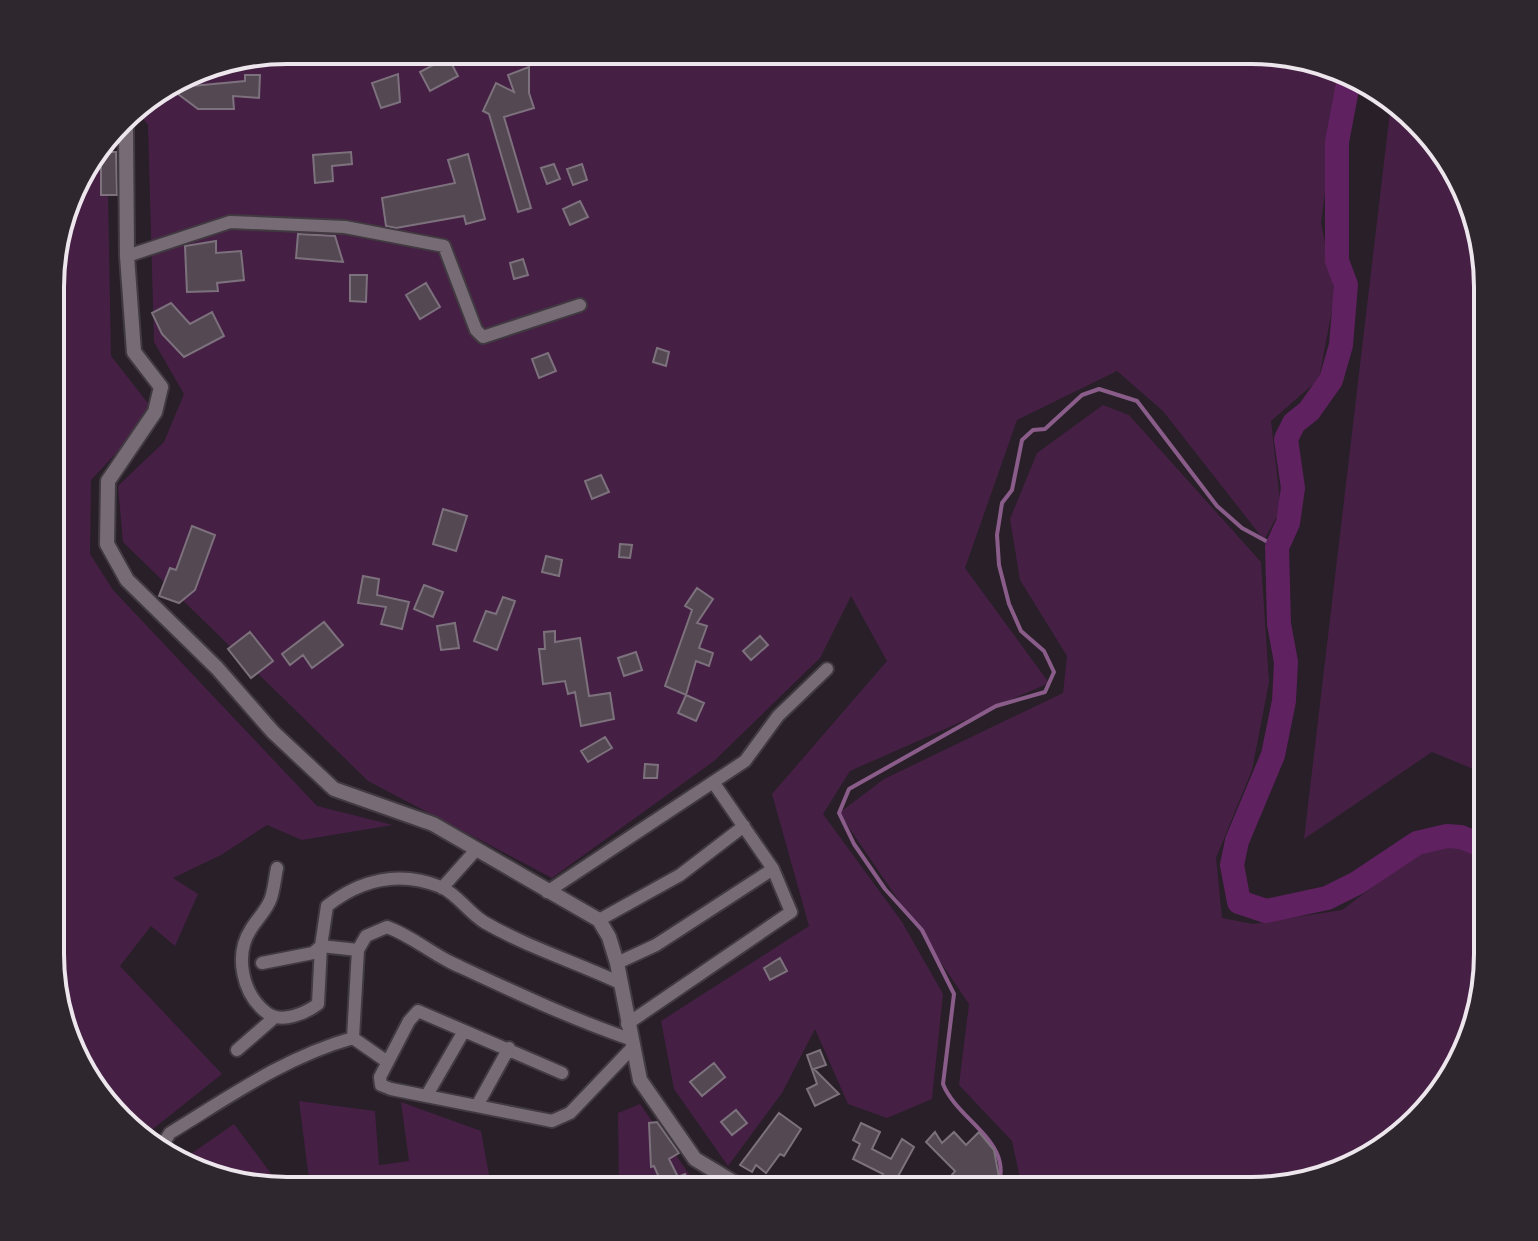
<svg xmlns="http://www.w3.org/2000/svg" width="1538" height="1241" font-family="Inter,sans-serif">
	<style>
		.green { fill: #452044 }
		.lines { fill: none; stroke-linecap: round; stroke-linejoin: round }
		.stream { stroke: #8a5c89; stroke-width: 4 }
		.river { stroke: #5f215f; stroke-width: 24 }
		.building { fill: #544953; stroke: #7c717c; stroke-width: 2 }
		.minor-casing { stroke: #413a41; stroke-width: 16 }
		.tertiary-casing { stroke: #413a41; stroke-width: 18 }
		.minor { stroke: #776c76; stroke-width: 12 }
		.tertiary { stroke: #776c76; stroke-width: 14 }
		.rim { fill: none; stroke: #ede6ec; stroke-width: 4 }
	</style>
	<rect width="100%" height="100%" fill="#281f28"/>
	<path class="green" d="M287 50H1266L1341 68 1321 223 1335 294 1319 379 1271 421 1281 509 1264 540 1163 411 1117 371 1017 420 965 568 1049 683 850 771 823 814 902 922 943 994 932 1099 887 1118 848 1104 815 1029 782 1093 728 1166 674 1089 661 1021 809 926 772 794 887 661 851 596 820 658 714 761 552 878 368 781 123 542 118 486 164 442 184 394 154 342 148 125 134 107 210 63Z
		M1391 103 1418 119 1470 196 1488 287V775L1432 752 1304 839Z
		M107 138 111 356 155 412 91 480 90 554 113 590 317 806 393 825 302 840 267 825 221 855 173 878 198 894 175 946 151 926 120 966 222 1074 153 1129 150 1142 120 1122 74 1059 51 970 52 255 81 169Z
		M1103 405 1129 415 1261 562 1269 682 1252 770 1216 858 1222 918 1253 924 1342 910 1438 838 1488 857 1487 970 1464 1059 1419 1121 1342 1173 1251 1191H1017L1021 1183 1012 1141 959 1085 969 1004 839 813 884 779 1063 693 1067 656 1020 580 1010 519 1037 453Z
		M299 1101 375 1111 379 1165 409 1161 401 1102 481 1131 492 1191C416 1191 243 1204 183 1164L185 1158 234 1124 281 1187 309 1179Z
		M640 1104 689 1174 718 1191H619L618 1113Z"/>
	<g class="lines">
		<path class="stream" d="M996 1191C1018 1143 958 1122 943 1084L954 994 922 930 885 889 854 844 839 813 849 789 996 706 1045 692 1054 672 1044 651 1021 631 1009 604 999 565 997 535 1002 503 1012 490 1022 440 1033 430 1045 429 1082 395 1099 389 1137 401 1217 506 1242 528 1277 547"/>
		<path class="river" d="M1350 73 1337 142V261L1346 285 1341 345 1331 380 1309 411 1294 423 1286 439 1293 488 1288 523 1277 547 1279 624 1286 662 1284 701 1273 755 1237 841 1232 865 1239 902 1266 911 1327 898 1357 883 1417 843 1447 836 1461 837 1488 848"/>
	</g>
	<path class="building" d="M448 57 458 76 430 91 420 72Z
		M529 67V93L534 108 504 117 531 208 518 212 489 114 483 111 496 83 514 92 508 75Z
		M398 74 400 102 381 108 372 83Z
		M245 75H260L259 98 233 96 234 109H198L170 88 245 81Z
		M101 152H116L117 195H101Z
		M351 152 352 164 332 166 333 181 315 183 313 155Z
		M468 154 485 219 466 224 464 216 396 228 386 226 382 198 455 183 448 160Z
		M554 164 560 179 547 184 541 168Z
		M582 164 587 180 573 185 567 169Z
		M580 201 588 217 570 225 563 209Z
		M298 234 335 236 343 262 296 258Z
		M216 241V253L241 251 244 280 217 283 218 291 187 292 185 246Z
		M523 259 528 275 514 279 510 263Z
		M350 275H367L366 302 350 301Z
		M426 283 440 307 420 319 406 295Z
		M171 303 190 324 212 312 224 336 184 357 162 334 152 313Z
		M657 348 669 352 666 366 653 362Z
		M548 353 556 371 539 378 532 359Z
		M601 475 609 492 592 499 585 481Z
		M443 509 467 516 456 551 433 544Z
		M192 526 215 535 195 590 179 603 159 596 170 568 176 570Z
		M620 544 632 545 630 558 619 557Z
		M546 556 562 560 559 576 542 572Z
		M363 576 379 579 377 595 409 602 402 629 381 624 386 607 358 603Z
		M424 585 443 592 433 617 414 609Z
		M697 588 713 599 697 623 707 626 699 648 713 653 709 666 696 661 686 695 665 686 692 610 685 606Z
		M503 597 515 601 497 650 474 641 486 611 496 614Z
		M324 622 343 645 312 668 303 655 290 665 282 654Z
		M455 623 459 648 441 650 437 626Z
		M555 631V642L580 638 589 696 610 693 614 719 581 726 575 692 568 694 565 681 543 684 539 649H545L544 632Z
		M250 632 273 661 251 678 228 649Z
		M760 636 768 645 751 660 743 651Z
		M636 652 642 670 624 676 618 658Z
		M686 695 704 703 696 721 678 713Z
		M605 737 612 748 588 762 581 751Z
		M645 764 658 765 657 778H644Z
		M780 958 787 971 770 980 764 968Z
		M820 1050 826 1065 814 1069 839 1094 815 1106 807 1089 817 1084 807 1055Z
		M714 1063 725 1077 702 1096 690 1082Z
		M736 1110 747 1123 732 1135 721 1122Z
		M779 1113 801 1129 784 1156 780 1154 766 1173 756 1165 752 1172 740 1165Z
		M657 1122 679 1153 669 1159 678 1177 685 1174 693 1191H665L654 1166 651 1167 649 1123Z
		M861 1123 880 1132 872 1149 891 1159 902 1139 914 1147 890 1191H874L883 1174 853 1159 860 1144 853 1140Z
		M935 1132 942 1143 954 1132 966 1145 979 1132 994 1150 999 1177 988 1181 990 1189 939 1191 955 1171 926 1142Z
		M710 1180 728 1191H704Z"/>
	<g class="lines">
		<g class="minor-casing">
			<path id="minor" d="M127 256 230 222 345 227 444 246 476 330 483 337 580 305
				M277 868C275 878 274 889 271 898 267 910 257 919 251 929 234 955 242 994 267 1013 282 1024 306 1013 318 1004L321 946 358 950
				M442 888 475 851
				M547 892 745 761 778 716 827 669
				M599 920 680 875 744 826
				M262 963 313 953 321 946 327 906C360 880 399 870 441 887 457 894 469 913 484 922 525 946 575 962 618 982
				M617 963 656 945 773 869
				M627 1024 791 912 773 869 713 782
				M353 1038 386 1061
				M237 1050 275 1017
				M562 1073 418 1011 409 1021 380 1077 381 1085 391 1089 552 1121 570 1113 633 1047
				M427 1095 464 1031
				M478 1104 509 1048
				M160 1149 170 1133C229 1097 285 1057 353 1038L358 950 366 936 387 927C412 936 429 952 452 963 510 990 569 1018 630 1039"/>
		</g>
		<g class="tertiary-casing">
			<path id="tertiary" d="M120 122 126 129 127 256 134 352 161 387 155 412 108 481 107 544 127 580 217 668 273 732 334 789 433 824 599 920 609 937 617 963 640 1080 695 1159 748 1191"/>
		</g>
		<use href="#minor" class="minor"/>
		<use href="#tertiary" class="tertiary"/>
	</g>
	<path d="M0 0H1538V1241H0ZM287 64H1251A223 223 0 0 1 1474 287V954A223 223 0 0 1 1251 1177H287A223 223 0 0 1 64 954V287A223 223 0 0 1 287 64Z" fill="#2f272e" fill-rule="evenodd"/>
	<path class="rim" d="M287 64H1251A223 223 0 0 1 1474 287V954A223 223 0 0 1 1251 1177H287A223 223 0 0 1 64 954V287A223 223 0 0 1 287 64Z"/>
</svg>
